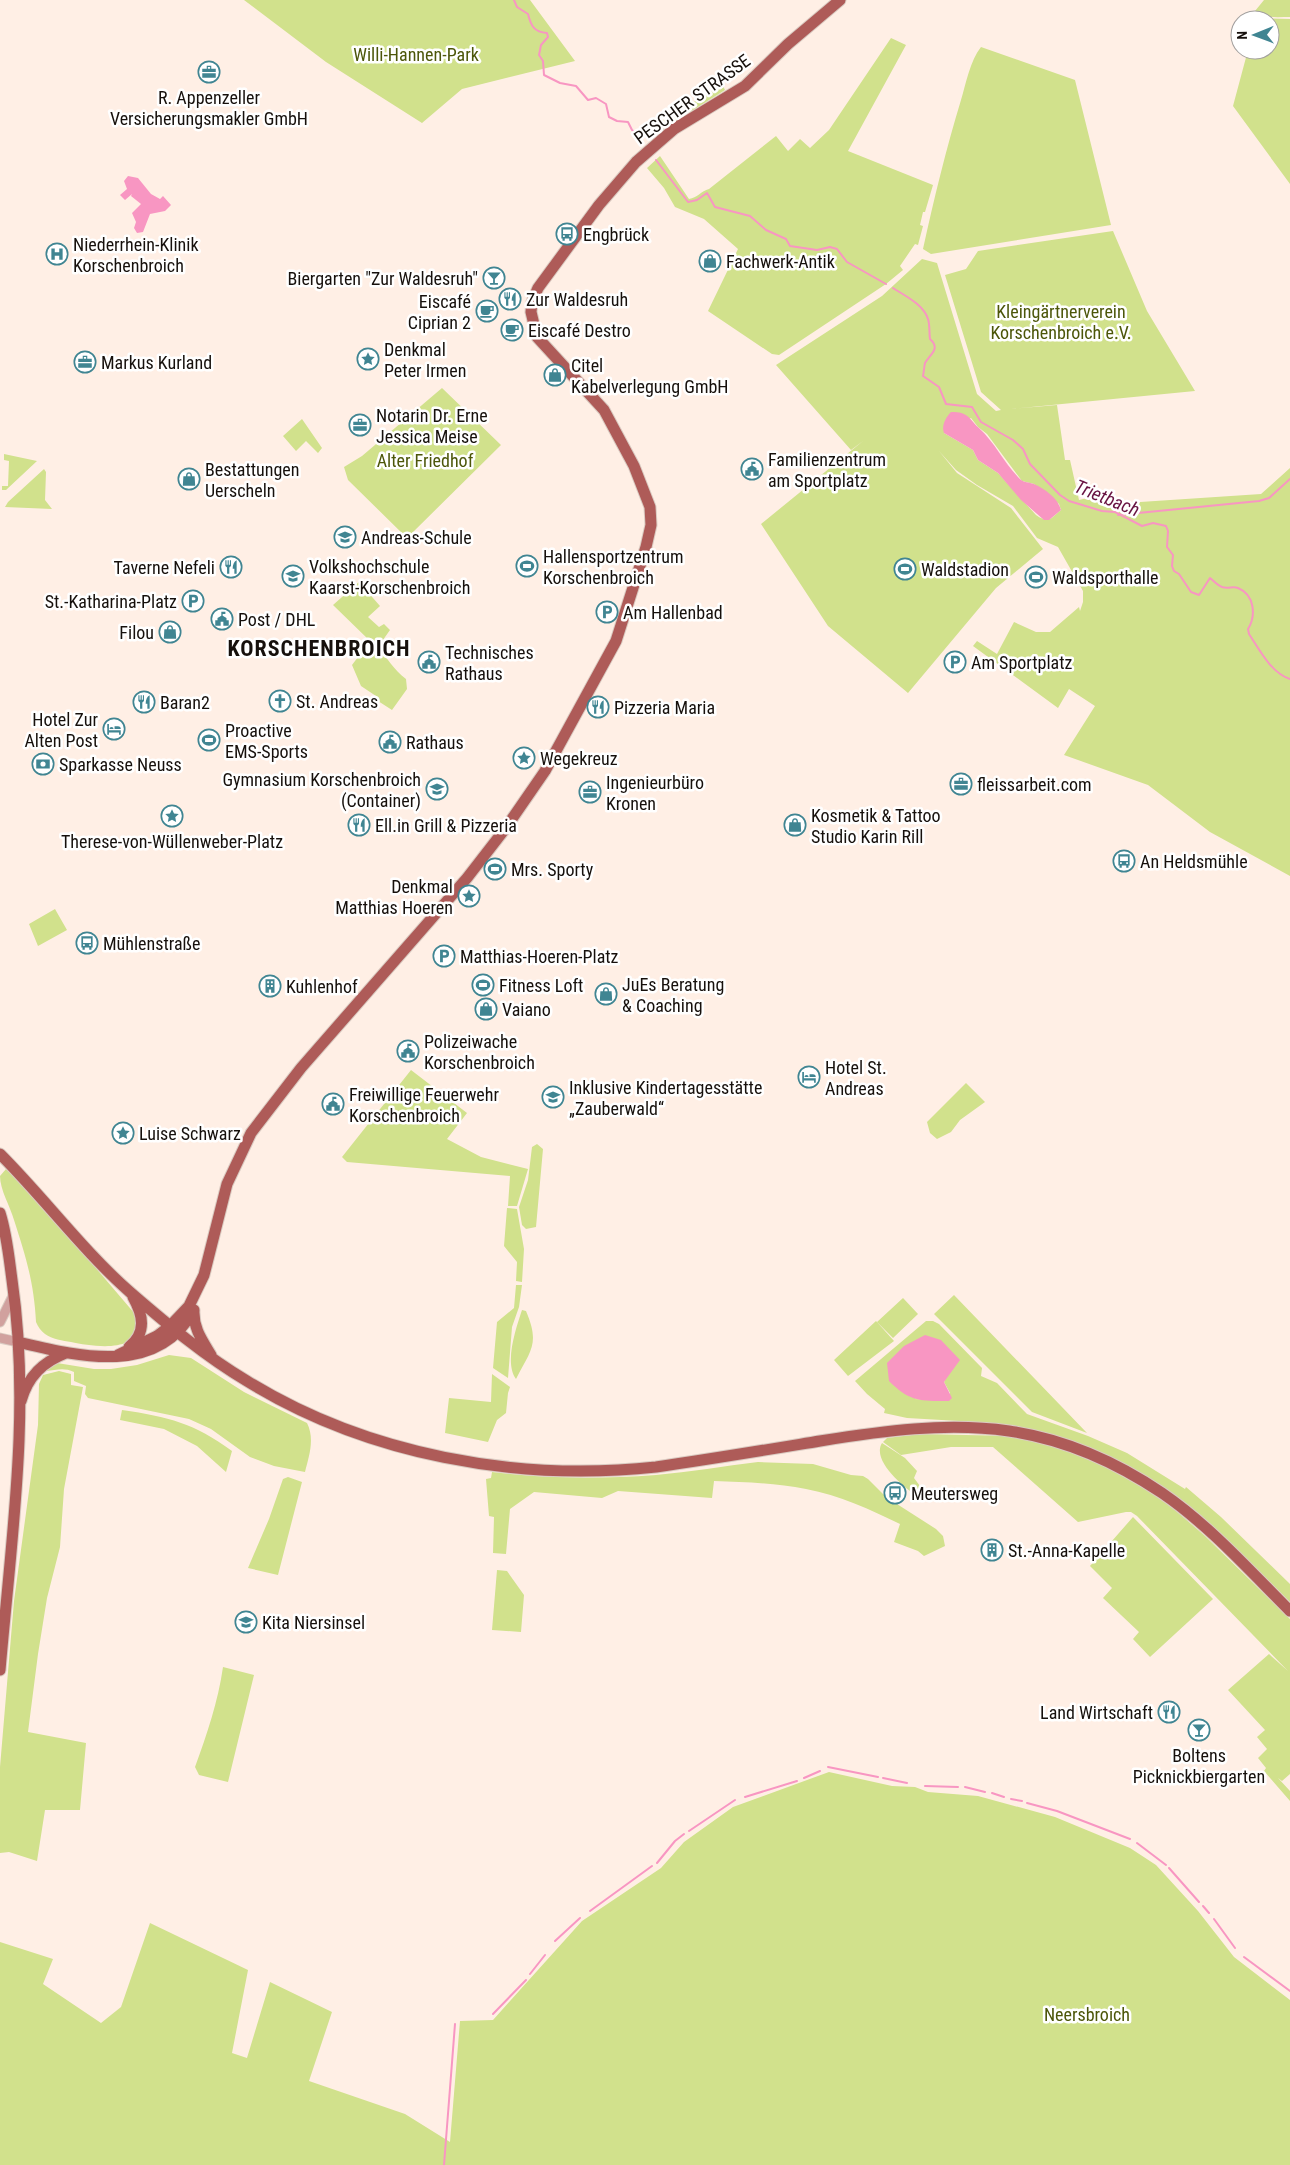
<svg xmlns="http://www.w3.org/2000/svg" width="1290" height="2165" font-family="'Roboto Condensed',sans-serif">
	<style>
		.green { fill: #d1e18c; fill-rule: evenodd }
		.water { fill: #f896c2 }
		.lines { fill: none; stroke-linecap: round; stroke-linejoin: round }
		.stream { stroke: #f896c2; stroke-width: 2 }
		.minor-casing { stroke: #dacbc2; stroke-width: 11 }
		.major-casing { stroke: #dacbc2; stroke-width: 13 }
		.minor { stroke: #d1a19e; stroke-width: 9 }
		.major { stroke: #ae5b58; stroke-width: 11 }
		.labels { text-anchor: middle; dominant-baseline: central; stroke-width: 5; stroke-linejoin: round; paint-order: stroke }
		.park-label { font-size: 18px; fill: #4c5609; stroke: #fff }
		.poi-label { font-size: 18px; fill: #16100c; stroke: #fff; text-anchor: start }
		.street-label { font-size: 18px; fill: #16100c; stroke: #fff }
		.water-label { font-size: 19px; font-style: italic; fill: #681342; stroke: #fff }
		.district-label { font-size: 22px; font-weight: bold; letter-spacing: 1px; fill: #16100c; stroke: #fff }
	</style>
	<rect width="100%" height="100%" fill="#ffefe5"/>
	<path class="green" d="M244 0H530L575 61 462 89 422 123 326 62Z
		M1264 0H1290V17C1278 17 1265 19 1255 11Z
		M1256 18 1290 19V184L1233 106 1248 50H1270V20H1255Z
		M891 38 906 45 848 151 933 185 925 212H923L920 225 923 226 918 245 915 244 900 266 903 270 886 284 779 355 772 354 708 311 738 249 704 219 675 207 664 188 647 168 660 156 689 199C697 198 701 191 709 189L776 136 788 151 800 139 810 148 829 130Z
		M981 47 1075 80 1111 225 931 254 923 249C934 199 946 149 961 100 966 83 970 61 981 47Z
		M720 86H723L725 90 655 134 652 131 653 127Z
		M1113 231 1147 311 1195 391 1011 409 1057 405 1065 460H1070L1079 500 1100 495 1110 504 1261 494 1290 468V876L1210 832 1148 785 1064 755 1095 706 1069 689 1058 708 973 646 977 641 997 654 1014 622 1036 632H1050L1079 607 1080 611 1083 602V591L1058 547 1037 538 1013 506 977 485 956 470 939 451 957 473 1011 508 1043 549 996 588 908 693 828 626 761 524 863 441 851 450 776 365 882 296 922 259 937 263 977 394 996 411 1001 410 981 392 945 275 966 269 978 251ZM971 418 978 427 987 434 1022 481 1034 484 1059 504 1061 510C1050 519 1049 524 1036 515L998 473 978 460 973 450 944 433Z
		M442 388 501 445 407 538 348 480 344 467 362 456Z
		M302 419 322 448 318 453 306 441 296 451 283 436Z
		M4 454 37 461 6 490H2V486H8L9 461 4 460Z
		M44 469 46 472 45 500 52 509 5 507 8 502Z
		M359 582 380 606 368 617 379 627 384 624 390 630 378 647C387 658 394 670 406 679L407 689 392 710 378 701 379 698 361 686 352 665 370 641 333 605Z
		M55 909 67 930 38 946 29 924Z
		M411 1070 467 1113 447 1139 481 1157 528 1169 517 1206H508L510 1176 347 1162 342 1157Z
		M966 1083 985 1102 960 1120 951 1132 937 1139 930 1133 927 1122Z
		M537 1144 543 1149 536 1227 526 1229 522 1225 519 1207 528 1180 532 1147Z
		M6 1169 43 1206 135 1314C148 1355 95 1347 71 1342 63 1341 52 1339 45 1334 41 1331 38 1327 36 1322 34 1283 26 1257 14 1220 10 1206 0 1190 0 1176Z
		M507 1208 517 1209 524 1249 522 1282 516 1281 517 1262 504 1246Z
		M516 1285H522L519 1307 512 1327 508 1378 493 1368 497 1322 514 1308Z
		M954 1295 1087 1433 1032 1412 934 1314Z
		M903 1298 918 1314 893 1338 877 1322Z
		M522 1310 526 1311C540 1344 531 1350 516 1379 504 1363 516 1328 522 1310Z
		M876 1321 894 1341 848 1376 834 1360Z
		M926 1321H933L939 1324 982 1368 981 1376 997 1383 1027 1414 1088 1436 1127 1453 1185 1489 1186 1487 1221 1517 1290 1584V1602L1232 1544 1162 1487 1015 1427 976 1422 907 1418 884 1413 885 1409 867 1394 855 1381ZM947 1376 944 1382 950 1393 949 1401 915 1399Z
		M169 1355 191 1358 244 1392 307 1423C315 1439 309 1456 305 1472L274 1466 250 1457 211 1429 189 1419 88 1398 85 1394 86 1386 74 1381V1372C64 1367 56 1370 46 1371L44 1370 57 1363 94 1369H111L137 1365Z
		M59 1371 71 1374V1385L83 1387 64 1489 60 1547 47 1598 38 1654 28 1732 86 1743 80 1810H45L37 1861 9 1852 0 1853V1767L14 1601 38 1425 39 1384 43 1375Z
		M492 1374 510 1387 508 1393 506 1413 497 1420 488 1442 445 1433 449 1398 491 1402Z
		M122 1410C169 1417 194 1423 232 1451L226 1472 197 1446 164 1429 120 1420Z
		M920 1434 1012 1436 1062 1449 1106 1467 1161 1498 1205 1536 1290 1619V1774L1282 1781 1278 1778 1290 1791V1801L1264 1771 1266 1768 1258 1758 1267 1749 1257 1737 1265 1730 1228 1690 1269 1654 1288 1671 1137 1516 1131 1512H1126L1078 1522 993 1447H951L901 1455 883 1442 887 1438Z
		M882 1443 905 1458 917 1471 914 1478 923 1490 917 1496C905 1488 871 1461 882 1443Z
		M758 1462 813 1464 851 1475 863 1476 868 1479 886 1497 936 1529 943 1536 945 1546 924 1556 918 1551 894 1542 900 1524C871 1510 839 1495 806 1489 776 1483 745 1482 714 1481L712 1498 618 1491 602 1498 534 1492 510 1509 506 1554 493 1553 494 1517 489 1516 486 1479 491 1478 492 1472C546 1479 601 1479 656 1475 690 1472 724 1466 758 1462Z
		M288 1477 302 1482 278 1575 248 1568 269 1519 283 1479Z
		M1133 1517 1213 1599 1150 1657 1133 1639 1139 1632 1103 1598 1112 1588 1090 1566Z
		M497 1570 507 1571 524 1595 521 1632 492 1630Z
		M223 1667 254 1675 228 1782 199 1775 195 1767C207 1734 218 1702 223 1667Z
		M829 1772 892 1786 915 1787 928 1792 978 1796 1055 1817 1130 1848 1156 1865 1198 1911 1234 1957 1290 2000V2165H0V1942L53 1959 43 1984 101 2023 121 2007 150 1923 248 1970 232 2053 247 2058 270 1982 332 2012 309 2081 405 2114 450 2142 460 2021 493 2020 582 1921 661 1868 684 1842 733 1807Z"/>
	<path class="water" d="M128 176 138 178 151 194 160 199 163 196 171 205 165 211 150 214 143 232 137 233 134 228 136 222 132 213 141 204 131 196 132 194 125 200 120 195 127 189 124 181Z
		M951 412C969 412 968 418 979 428 996 444 1004 463 1020 479 1024 483 1029 482 1034 484 1045 489 1058 498 1061 510L1049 520H1044L1021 500 998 473 978 460 973 450 944 433C941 426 946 417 951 412Z
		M925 1335 941 1340 960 1360 944 1382 952 1398 949 1401C920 1401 910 1402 889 1381L887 1363 904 1346Z"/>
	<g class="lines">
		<path class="stream" d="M514 0 517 7 528 14C531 26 534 32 547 33L548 37 541 45 539 55 543 61 544 75 560 83 576 86 588 100 596 98 606 104 609 117 617 121 628 122 632 130 640 135
			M656 160 688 202 697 200 707 193 715 207 750 216 766 230 786 239 790 246 817 250 830 247 837 249 847 262 886 284
			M893 288C905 296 923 304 928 319 930 325 929 333 930 339 941 349 930 354 925 363 924 367 924 372 923 376L939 387 946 404 972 407 981 422 1013 440 1023 449 1030 464 1060 495 1069 501 1102 511 1115 512 1142 526 1153 523 1166 526 1168 531 1167 547 1173 555 1172 566 1174 571 1179 574 1191 592 1199 595 1210 578C1214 581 1217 585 1222 587 1228 589 1233 586 1238 588 1255 595 1256 616 1248 629L1249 634C1259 649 1271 673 1290 679
			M1118 515 1259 501 1269 498 1290 479
			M828 1767 878 1777
			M804 1778 820 1771
			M883 1778 907 1783
			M925 1786 958 1787
			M965 1787 985 1792
			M992 1793 1004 1797
			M745 1797 797 1781
			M1011 1799 1022 1801
			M1027 1803 1057 1811 1130 1839
			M689 1831 735 1800
			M1137 1843 1166 1865
			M657 1863 675 1841 684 1834
			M1169 1868 1199 1902
			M1203 1906 1209 1913
			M590 1911 652 1866
			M1214 1919 1235 1948
			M555 1941 580 1918
			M1244 1957 1290 1991
			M530 1974 545 1955
			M493 2014 526 1980
			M444 2165 455 2024"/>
		<g class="minor-casing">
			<path id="minor" d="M0 1322 14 1294
				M0 1338 18 1342"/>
		</g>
		<g class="major-casing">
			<path id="major" d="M0 1154C45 1199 83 1251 131 1293 168 1325 205 1356 247 1381 367 1455 517 1482 656 1467 711 1459 765 1450 820 1441 882 1431 946 1422 1009 1431 1064 1439 1116 1462 1162 1493 1210 1526 1249 1570 1290 1611
				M0 1213C7 1235 9 1258 12 1280 31 1409 11 1541 0 1670
				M194 1310C193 1328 202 1340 211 1355
				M18 1342C77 1356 157 1377 193 1311
				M129 1347C147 1332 143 1315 133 1297
				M118 1355 157 1336 170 1326 189 1306 204 1275 227 1184 251 1133 301 1068 467 878 505 829 545 771 616 641 646 547 651 525 650 507 634 466 604 410 537 337 531 312 532 302 538 288 599 205 636 162 674 129 745 86 788 44 840 0
				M21 1401C28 1376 43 1362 66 1353"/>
		</g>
		<use href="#minor" class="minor"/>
		<use href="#major" class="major"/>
	</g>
	<defs>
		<g id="office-ring" transform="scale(1.125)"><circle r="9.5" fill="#fff" stroke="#408592" stroke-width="1.5"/><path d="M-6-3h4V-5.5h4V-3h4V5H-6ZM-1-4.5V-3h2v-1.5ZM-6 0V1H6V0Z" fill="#408592"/></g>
		<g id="bus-ring" transform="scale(1.125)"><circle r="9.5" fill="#fff" stroke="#408592" stroke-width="1.5"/><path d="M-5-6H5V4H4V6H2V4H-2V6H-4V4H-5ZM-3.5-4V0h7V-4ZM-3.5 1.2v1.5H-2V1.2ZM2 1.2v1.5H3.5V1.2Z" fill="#408592"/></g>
		<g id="hospital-ring" transform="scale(1.125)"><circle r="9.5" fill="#fff" stroke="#408592" stroke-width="1.5"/><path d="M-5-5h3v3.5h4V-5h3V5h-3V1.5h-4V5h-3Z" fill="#408592"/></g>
		<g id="shop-ring" transform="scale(1.125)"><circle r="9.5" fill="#fff" stroke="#408592" stroke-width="1.5"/><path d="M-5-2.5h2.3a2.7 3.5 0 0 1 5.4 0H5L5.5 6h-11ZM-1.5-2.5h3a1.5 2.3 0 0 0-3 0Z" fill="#408592"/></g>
		<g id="bar-ring" transform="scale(1.125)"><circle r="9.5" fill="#fff" stroke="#408592" stroke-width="1.5"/><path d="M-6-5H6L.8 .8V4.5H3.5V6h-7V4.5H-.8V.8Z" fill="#408592"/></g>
		<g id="restaurant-ring" transform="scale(1.125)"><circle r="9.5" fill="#fff" stroke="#408592" stroke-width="1.5"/><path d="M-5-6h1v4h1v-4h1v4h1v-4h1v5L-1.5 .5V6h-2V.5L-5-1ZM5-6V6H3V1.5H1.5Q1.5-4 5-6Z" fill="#408592"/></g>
		<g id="cafe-ring" transform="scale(1.125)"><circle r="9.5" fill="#fff" stroke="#408592" stroke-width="1.5"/><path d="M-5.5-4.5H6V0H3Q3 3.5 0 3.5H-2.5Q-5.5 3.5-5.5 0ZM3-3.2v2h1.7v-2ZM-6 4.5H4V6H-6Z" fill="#408592"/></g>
		<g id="sight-ring" transform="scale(1.125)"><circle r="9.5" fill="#fff" stroke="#408592" stroke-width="1.5"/><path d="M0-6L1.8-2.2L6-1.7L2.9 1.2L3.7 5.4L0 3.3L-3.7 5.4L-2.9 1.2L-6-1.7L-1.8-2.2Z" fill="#408592"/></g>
		<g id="civic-ring" transform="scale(1.125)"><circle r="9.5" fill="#fff" stroke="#408592" stroke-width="1.5"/><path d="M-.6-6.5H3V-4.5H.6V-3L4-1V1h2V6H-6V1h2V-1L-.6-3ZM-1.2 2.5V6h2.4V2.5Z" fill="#408592"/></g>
		<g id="school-ring" transform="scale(1.125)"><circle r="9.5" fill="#fff" stroke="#408592" stroke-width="1.5"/><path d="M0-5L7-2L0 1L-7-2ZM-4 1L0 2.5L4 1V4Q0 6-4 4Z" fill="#408592"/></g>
		<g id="stadium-ring" transform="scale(1.125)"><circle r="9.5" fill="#fff" stroke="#408592" stroke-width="1.5"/><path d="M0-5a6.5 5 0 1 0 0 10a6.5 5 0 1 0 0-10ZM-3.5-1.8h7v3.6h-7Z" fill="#408592"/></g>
		<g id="university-ring" transform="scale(1.125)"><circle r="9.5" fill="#fff" stroke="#408592" stroke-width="1.5"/><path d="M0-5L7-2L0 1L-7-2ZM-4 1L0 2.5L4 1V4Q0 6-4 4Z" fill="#408592"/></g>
		<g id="parking-ring" transform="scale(1.125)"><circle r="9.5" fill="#fff" stroke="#408592" stroke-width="1.5"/><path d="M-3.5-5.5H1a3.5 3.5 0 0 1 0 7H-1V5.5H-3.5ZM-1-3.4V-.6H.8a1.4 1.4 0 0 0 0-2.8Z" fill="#408592"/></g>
		<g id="church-ring" transform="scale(1.125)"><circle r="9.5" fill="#fff" stroke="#408592" stroke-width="1.5"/><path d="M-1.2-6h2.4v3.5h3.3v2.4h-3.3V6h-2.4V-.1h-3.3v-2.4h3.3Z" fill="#408592"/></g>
		<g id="hotel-ring" transform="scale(1.125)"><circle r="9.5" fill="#fff" stroke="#408592" stroke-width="1.5"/><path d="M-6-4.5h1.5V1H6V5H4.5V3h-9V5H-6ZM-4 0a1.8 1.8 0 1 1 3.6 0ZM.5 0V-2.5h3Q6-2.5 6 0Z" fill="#408592"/></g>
		<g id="bank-ring" transform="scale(1.125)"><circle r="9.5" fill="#fff" stroke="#408592" stroke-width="1.5"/><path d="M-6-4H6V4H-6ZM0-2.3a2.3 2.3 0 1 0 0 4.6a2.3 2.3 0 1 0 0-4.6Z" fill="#408592"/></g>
		<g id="building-ring" transform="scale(1.125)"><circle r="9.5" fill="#fff" stroke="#408592" stroke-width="1.5"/><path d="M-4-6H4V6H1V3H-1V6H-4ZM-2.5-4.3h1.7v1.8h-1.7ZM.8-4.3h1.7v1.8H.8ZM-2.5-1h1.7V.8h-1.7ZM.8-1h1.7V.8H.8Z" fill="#408592"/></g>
	</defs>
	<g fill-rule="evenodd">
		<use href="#office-ring" x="209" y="72"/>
		<use href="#bus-ring" x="567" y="234"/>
		<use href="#hospital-ring" x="57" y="254"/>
		<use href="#shop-ring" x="710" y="261"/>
		<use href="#bar-ring" x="494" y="278"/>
		<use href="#restaurant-ring" x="510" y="299"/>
		<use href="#cafe-ring" x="487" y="311"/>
		<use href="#cafe-ring" x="512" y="330"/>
		<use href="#sight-ring" x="368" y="359"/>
		<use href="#office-ring" x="85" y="362"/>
		<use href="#shop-ring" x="555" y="375"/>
		<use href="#office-ring" x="360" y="425"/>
		<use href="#civic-ring" x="752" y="469"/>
		<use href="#shop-ring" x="189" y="479"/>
		<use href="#school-ring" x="345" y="537"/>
		<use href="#stadium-ring" x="527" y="566"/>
		<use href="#restaurant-ring" x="231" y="567"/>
		<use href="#stadium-ring" x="905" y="569"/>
		<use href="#university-ring" x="293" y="576"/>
		<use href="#stadium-ring" x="1036" y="577"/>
		<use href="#parking-ring" x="193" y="601"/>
		<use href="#parking-ring" x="607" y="612"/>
		<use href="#civic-ring" x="222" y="619"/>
		<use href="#shop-ring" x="170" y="632"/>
		<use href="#civic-ring" x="429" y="662"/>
		<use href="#parking-ring" x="955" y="662"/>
		<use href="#church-ring" x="280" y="701"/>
		<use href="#restaurant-ring" x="144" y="702"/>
		<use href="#restaurant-ring" x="598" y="707"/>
		<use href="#hotel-ring" x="114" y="729"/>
		<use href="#stadium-ring" x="209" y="740"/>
		<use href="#civic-ring" x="390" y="742"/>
		<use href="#sight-ring" x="524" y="758"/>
		<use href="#bank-ring" x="43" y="764"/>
		<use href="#office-ring" x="961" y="784"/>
		<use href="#school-ring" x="437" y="789"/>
		<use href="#office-ring" x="590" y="792"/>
		<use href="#sight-ring" x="172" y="816"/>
		<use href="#restaurant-ring" x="359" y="825"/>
		<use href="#shop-ring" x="795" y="825"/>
		<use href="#bus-ring" x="1124" y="861"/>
		<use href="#stadium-ring" x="495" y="869"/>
		<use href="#sight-ring" x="469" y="896"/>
		<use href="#bus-ring" x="87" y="943"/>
		<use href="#parking-ring" x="444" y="956"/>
		<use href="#stadium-ring" x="483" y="985"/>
		<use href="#building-ring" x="270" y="986"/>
		<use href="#shop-ring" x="606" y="994"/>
		<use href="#shop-ring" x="486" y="1009"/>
		<use href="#civic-ring" x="408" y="1051"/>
		<use href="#hotel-ring" x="809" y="1077"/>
		<use href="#school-ring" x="553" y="1097"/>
		<use href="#civic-ring" x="333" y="1104"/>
		<use href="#sight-ring" x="123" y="1133"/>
		<use href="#bus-ring" x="895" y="1493"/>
		<use href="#building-ring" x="992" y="1550"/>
		<use href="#school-ring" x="246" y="1622"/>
		<use href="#restaurant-ring" x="1169" y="1712"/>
		<use href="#bar-ring" x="1199" y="1730"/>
	</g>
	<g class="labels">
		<g class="park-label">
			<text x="416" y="54">Willi-Hannen-Park</text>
			<text x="1061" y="311">Kleingärtnerverein<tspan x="1061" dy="21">Korschenbroich e.V.</tspan></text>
			<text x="425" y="460">Alter Friedhof</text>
			<text x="1087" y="2014">Neersbroich</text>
		</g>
		<g class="poi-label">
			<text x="209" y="97" text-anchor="middle">R. Appenzeller<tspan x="209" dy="21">Versicherungsmakler GmbH</tspan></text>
			<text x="583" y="234">Engbrück</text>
			<text x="73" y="244">Niederrhein-Klinik<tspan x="73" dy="21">Korschenbroich</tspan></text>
			<text x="726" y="261">Fachwerk-Antik</text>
			<text x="478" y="278" text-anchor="end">Biergarten "Zur Waldesruh"</text>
			<text x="526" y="299">Zur Waldesruh</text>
			<text x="471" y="301" text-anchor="end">Eiscafé<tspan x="471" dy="21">Ciprian 2</tspan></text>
			<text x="528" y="330">Eiscafé Destro</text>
			<text x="384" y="349">Denkmal<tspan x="384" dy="21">Peter Irmen</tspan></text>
			<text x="101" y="362">Markus Kurland</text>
			<text x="571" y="365">Citel<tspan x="571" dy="21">Kabelverlegung GmbH</tspan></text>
			<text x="376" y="415">Notarin Dr. Erne<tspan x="376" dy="21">Jessica Meise</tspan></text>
			<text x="768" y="459">Familienzentrum<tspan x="768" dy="21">am Sportplatz</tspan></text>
			<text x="205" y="469">Bestattungen<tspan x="205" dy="21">Uerscheln</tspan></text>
			<text x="361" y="537">Andreas-Schule</text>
			<text x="543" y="556">Hallensportzentrum<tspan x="543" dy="21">Korschenbroich</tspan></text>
			<text x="309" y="566">Volkshochschule<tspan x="309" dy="21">Kaarst-Korschenbroich</tspan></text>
			<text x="215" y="567" text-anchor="end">Taverne Nefeli</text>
			<text x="921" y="569">Waldstadion</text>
			<text x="1052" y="577">Waldsporthalle</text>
			<text x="177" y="601" text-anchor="end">St.-Katharina-Platz</text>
			<text x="623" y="612">Am Hallenbad</text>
			<text x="238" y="619">Post / DHL</text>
			<text x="154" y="632" text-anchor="end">Filou</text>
			<text x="445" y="652">Technisches<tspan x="445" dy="21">Rathaus</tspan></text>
			<text x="971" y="662">Am Sportplatz</text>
			<text x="296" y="701">St. Andreas</text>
			<text x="160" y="702">Baran2</text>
			<text x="614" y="707">Pizzeria Maria</text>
			<text x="98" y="719" text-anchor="end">Hotel Zur<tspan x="98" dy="21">Alten Post</tspan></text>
			<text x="225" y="730">Proactive<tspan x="225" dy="21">EMS-Sports</tspan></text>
			<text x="406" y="742">Rathaus</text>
			<text x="540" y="758">Wegekreuz</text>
			<text x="59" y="764">Sparkasse Neuss</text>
			<text x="421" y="779" text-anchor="end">Gymnasium Korschenbroich<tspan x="421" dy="21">(Container)</tspan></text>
			<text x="606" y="782">Ingenieurbüro<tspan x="606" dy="21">Kronen</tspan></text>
			<text x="977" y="784">fleissarbeit.com</text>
			<text x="811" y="815">Kosmetik &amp; Tattoo<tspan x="811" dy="21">Studio Karin Rill</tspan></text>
			<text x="375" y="825">Ell.in Grill &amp; Pizzeria</text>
			<text x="172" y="841" text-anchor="middle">Therese-von-Wüllenweber-Platz</text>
			<text x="1140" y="861">An Heldsmühle</text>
			<text x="511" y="869">Mrs. Sporty</text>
			<text x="453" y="886" text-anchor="end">Denkmal<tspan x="453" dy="21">Matthias Hoeren</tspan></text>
			<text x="103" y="943">Mühlenstraße</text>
			<text x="460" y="956">Matthias-Hoeren-Platz</text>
			<text x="622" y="984">JuEs Beratung<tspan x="622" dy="21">&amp; Coaching</tspan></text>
			<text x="499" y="985">Fitness Loft</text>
			<text x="286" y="986">Kuhlenhof</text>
			<text x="502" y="1009">Vaiano</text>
			<text x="424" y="1041">Polizeiwache<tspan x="424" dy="21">Korschenbroich</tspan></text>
			<text x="825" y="1067">Hotel St.<tspan x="825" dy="21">Andreas</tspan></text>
			<text x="569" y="1087">Inklusive Kindertagesstätte<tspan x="569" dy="21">„Zauberwald“</tspan></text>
			<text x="349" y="1094">Freiwillige Feuerwehr<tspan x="349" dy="21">Korschenbroich</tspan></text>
			<text x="139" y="1133">Luise Schwarz</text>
			<text x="911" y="1493">Meutersweg</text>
			<text x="1008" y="1550">St.-Anna-Kapelle</text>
			<text x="262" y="1622">Kita Niersinsel</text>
			<text x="1153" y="1712" text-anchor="end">Land Wirtschaft</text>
			<text x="1199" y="1755" text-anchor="middle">Boltens<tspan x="1199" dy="21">Picknickbiergarten</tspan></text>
		</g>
		<g class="street-label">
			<text transform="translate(692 99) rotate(-36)">PESCHER STRASSE</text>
		</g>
		<g class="water-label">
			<text transform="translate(1107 498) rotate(22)">Trietbach</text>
		</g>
		<g class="district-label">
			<text x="319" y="648">KORSCHENBROICH</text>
		</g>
	</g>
	<g transform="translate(1255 35) rotate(269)"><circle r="24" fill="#ffffff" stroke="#a29f9e"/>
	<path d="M0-4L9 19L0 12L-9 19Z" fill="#408592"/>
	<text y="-8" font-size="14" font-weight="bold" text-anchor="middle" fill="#16100c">N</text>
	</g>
</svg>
